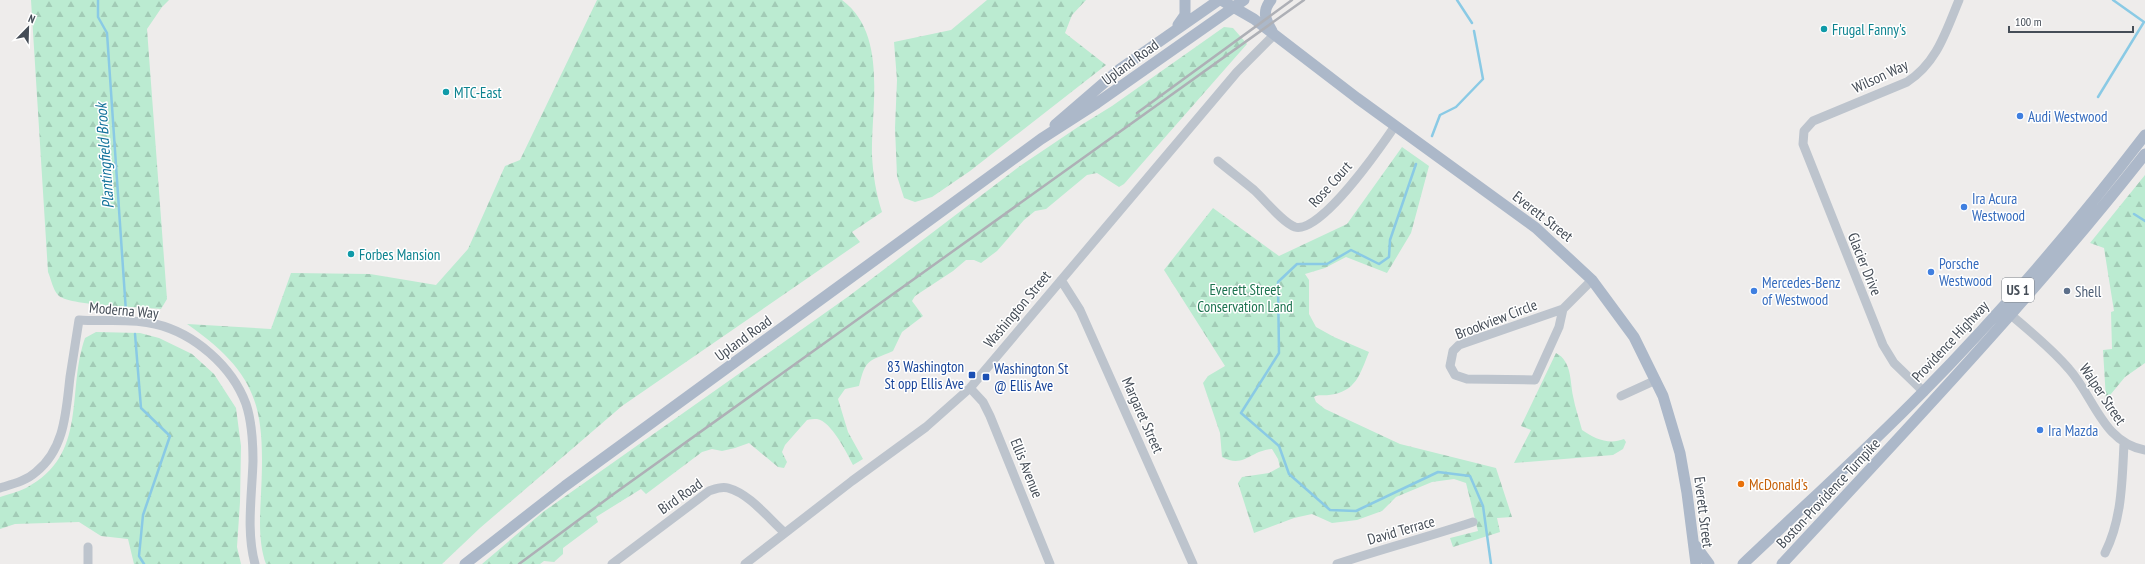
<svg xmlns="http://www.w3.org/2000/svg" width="2145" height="564" font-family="'PT Sans Narrow',sans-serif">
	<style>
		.forest { fill: url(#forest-firs) }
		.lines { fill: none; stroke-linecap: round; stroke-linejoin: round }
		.stream { stroke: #8acae5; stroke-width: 2.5 }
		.minor { stroke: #bdc4cd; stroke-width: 9 }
		.major { stroke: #acb8c9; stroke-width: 11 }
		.rail { stroke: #aeb0b6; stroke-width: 2.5 }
		.culture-dot { fill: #0f9aa8; stroke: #fff; stroke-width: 1.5 }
		.shop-dot { fill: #3f7fe0; stroke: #fff; stroke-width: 1.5 }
		.service-dot { fill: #5c6f8a; stroke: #fff; stroke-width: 1.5 }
		.transit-dot { fill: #1a4fb4; stroke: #fff; stroke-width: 1.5 }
		.food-dot { fill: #e8710a; stroke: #fff; stroke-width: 1.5 }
		.labels { text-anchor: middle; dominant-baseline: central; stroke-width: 3; stroke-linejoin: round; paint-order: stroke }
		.shield { fill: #fff; stroke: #7d8289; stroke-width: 1 }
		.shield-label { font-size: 14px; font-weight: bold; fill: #454d57 }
		.culture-label { font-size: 15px; fill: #0d838f; stroke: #fff; text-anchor: start }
		.street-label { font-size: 15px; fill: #454d57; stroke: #fff }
		.shop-label { font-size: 15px; fill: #366cbe; stroke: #fff; text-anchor: start }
		.park-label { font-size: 15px; fill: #1c734f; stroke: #fff }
		.service-label { font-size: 15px; fill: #4e5e75; stroke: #fff; text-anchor: start }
		.transit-label { font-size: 15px; fill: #164399; stroke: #fff; text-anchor: end }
		.food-label { font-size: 15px; fill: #c56008; stroke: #fff; text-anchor: start }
		.water-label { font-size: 16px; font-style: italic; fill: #14739b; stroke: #fff }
	</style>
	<defs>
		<pattern id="forest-firs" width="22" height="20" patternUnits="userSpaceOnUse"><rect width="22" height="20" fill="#bbebd1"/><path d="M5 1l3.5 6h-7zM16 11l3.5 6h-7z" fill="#a2cbb6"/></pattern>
	</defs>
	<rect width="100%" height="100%" fill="#eeeceb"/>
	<path class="forest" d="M31 0H169L162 7 147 29 167 299 161 309C144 307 67 306 58 295 53 290 51 279 48 272Z
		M597 0H842C888 34 871 106 872 155 873 175 876 193 882 212L852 232 860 242 622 406 480 528 442 564H266C258 542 260 517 261 494 265 409 260 375 187 324L271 329 291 273 370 274 436 285 468 249 505 166 520 160Z
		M987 0H1086L1072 15 1065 33 1106 65 970 171 932 197 915 202 904 198 897 176 895 128 897 80 894 42 951 30Z
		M1224 27 1233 28 1247 44 1124 184 1119 187 1097 173 1087 175 1046 209 1035 211 1024 220 997 251 981 263 974 260H966L953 271 915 296 912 301 923 316 902 332 893 351C868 362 866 358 859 386L845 389 838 399 848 432 863 459 853 465C847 453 831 421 817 419 814 419 810 419 807 420L785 445 782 452 787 462 784 468 778 467 749 443 735 448 722 451 712 449 702 452 646 494 641 489 596 517 598 522 563 548V554L554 562 544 561 540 564H482L543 512 849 296 1020 166 1078 127 1112 106Z
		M1402 147 1429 166 1411 233 1387 273 1346 257 1325 268 1305 274 1309 280V314L1316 327 1334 337 1369 352C1360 374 1356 392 1329 395 1323 396 1319 394 1314 397L1316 402 1325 409 1400 444 1496 468 1512 517 1497 518 1500 532 1453 547 1450 538 1478 531 1466 483 1454 479 1432 482 1396 497 1382 511 1357 520 1332 523 1312 514 1294 518 1254 533 1238 483 1242 477 1269 473 1280 467 1278 459 1272 449C1251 450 1244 469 1222 457L1220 433 1203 383 1208 376 1225 366 1164 270 1213 208 1279 256 1347 224Z
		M2145 175V363L2125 377 2106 400 2103 350 2112 349 2111 312 2114 311 2104 248 2090 243Z
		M96 332 140 333 159 338 192 354 214 374 236 408 241 446 240 502 237 547 241 564H134L128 539 101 536 79 522 15 524 0 529V497C8 494 18 492 26 488 89 455 66 392 85 338Z
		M1556 353C1572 361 1570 382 1573 396 1575 407 1579 419 1582 430 1595 439 1609 445 1624 439L1626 442 1623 449 1613 455 1514 463 1531 430 1521 426Z"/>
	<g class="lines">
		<path class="stream" d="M98 0V17L107 33 126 312
			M1457 0 1472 23
			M2098 97 2144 22 2113 0
			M1432 136 1440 115 1456 107 1483 79 1474 31
			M1416 164 1390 240 1389 257 1379 264 1351 250 1327 264H1297L1278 282 1279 353 1241 413 1279 446 1289 474 1330 510 1356 511 1438 472 1470 476 1483 506 1491 564
			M2134 214 2145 221
			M135 334 141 408 170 436 143 515 139 556 144 564"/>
		<path class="minor" d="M1218 161C1230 171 1242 180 1254 190 1265 200 1282 222 1295 227 1320 235 1382 145 1395 126
			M1061 280 1080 310 1193 564
			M1563 309 1559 327 1535 380 1467 379 1455 375 1450 366 1453 351 1459 345Z
			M1563 309 1592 280
			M2011 315C2031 332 2052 349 2069 369 2094 397 2103 443 2145 450
			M970 388 983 402 990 416 1050 564
			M1924 392 1894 363 1883 345 1803 144 1804 131 1813 121 1907 82C1937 63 1946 31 1959 0
			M1621 396 1656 380
			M0 488C13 484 26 481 36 472 65 449 66 411 70 377 73 358 76 339 79 320 104 322 130 318 155 324 194 333 232 366 246 404 252 422 253 442 253 461 252 495 246 531 255 564
			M88 547V564
			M2105 553C2122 519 2122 482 2124 444
			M612 564 709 491C715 489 721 486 728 488 750 494 768 518 785 533
			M745 564 852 481 926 427 970 388 1237 72 1274 35
			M1337 564C1382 549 1428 537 1473 522"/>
		<path class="major" d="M1221 0 1254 19 1357 98 1536 228 1592 280 1634 337 1663 396 1680 453 1687 493 1696 564
			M1271 0C1262 11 1265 19 1272 31
			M1178 25 1185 15V0
			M1055 125 1120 69 1219 0
			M1695 545 1709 564
			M465 564 565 486 1041 139 1097 103 1244 0
			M1743 564C1803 507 1864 452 1922 393 2002 312 2076 225 2145 135
			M1782 564C1906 430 2032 298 2145 154"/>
		<path class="rail" d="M1137 113 1292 0
			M519 564 615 493 1304 0"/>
	</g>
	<g class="culture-dot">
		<circle cx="1824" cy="29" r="4"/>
		<circle cx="446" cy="92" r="4"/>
		<circle cx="351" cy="254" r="4"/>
	</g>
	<g class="shop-dot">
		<circle cx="2020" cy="116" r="4"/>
		<circle cx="1964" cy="207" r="4"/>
		<circle cx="1931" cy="272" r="4"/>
		<circle cx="1754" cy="291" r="4"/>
		<circle cx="2040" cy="430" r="4"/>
	</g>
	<circle class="service-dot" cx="2067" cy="291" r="4"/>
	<g class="transit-dot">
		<rect x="968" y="371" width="8" height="8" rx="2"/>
		<rect x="982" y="373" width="8" height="8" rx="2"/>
	</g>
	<circle class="food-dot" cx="1741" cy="484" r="4"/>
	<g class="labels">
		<rect class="shield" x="2002" y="278" width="32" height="24" rx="3"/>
		<g class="shield-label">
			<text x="2018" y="290">US 1</text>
		</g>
		<g class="culture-label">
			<text x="1832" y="29">Frugal Fanny's</text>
			<text x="454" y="92">MTC-East</text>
			<text x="359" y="254">Forbes Mansion</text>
		</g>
		<g class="street-label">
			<text transform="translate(1130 62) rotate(-36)">Upland Road</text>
			<text transform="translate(1880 76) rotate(-25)">Wilson Way</text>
			<text transform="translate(1330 184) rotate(-48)">Rose Court</text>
			<text transform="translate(1543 216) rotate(38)">Everett Street</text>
			<text transform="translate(1865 264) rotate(68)">Glacier Drive</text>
			<text transform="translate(1017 309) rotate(-50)">Washington Street</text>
			<text transform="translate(124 310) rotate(5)">Moderna Way</text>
			<text transform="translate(1496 319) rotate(-21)">Brookview Circle</text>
			<text transform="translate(743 338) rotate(-36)">Upland Road</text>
			<text transform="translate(1950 341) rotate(-47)">Providence Highway</text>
			<text transform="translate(2103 394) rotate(56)">Walper Street</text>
			<text transform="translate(1143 415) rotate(66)">Margaret Street</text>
			<text transform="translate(1027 468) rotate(68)">Ellis Avenue</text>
			<text transform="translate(1828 493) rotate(-47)">Boston-Providence Turnpike</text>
			<text transform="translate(680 496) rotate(-35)">Bird Road</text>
			<text transform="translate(1704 512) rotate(83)">Everett Street</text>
			<text transform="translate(1401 530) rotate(-16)">David Terrace</text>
		</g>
		<g class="shop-label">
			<text x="2028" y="116">Audi Westwood</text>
			<text x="1972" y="198">Ira Acura<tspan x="1972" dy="17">Westwood</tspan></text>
			<text x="1939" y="263">Porsche<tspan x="1939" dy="17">Westwood</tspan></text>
			<text x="1762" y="282">Mercedes-Benz<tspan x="1762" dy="17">of Westwood</tspan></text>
			<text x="2048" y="430">Ira Mazda</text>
		</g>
		<g class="park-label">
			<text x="1245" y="289">Everett Street<tspan x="1245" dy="17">Conservation Land</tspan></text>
		</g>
		<g class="service-label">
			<text x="2075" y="291">Shell</text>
		</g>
		<g class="transit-label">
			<text x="964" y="366">83 Washington<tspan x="964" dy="17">St opp Ellis Ave</tspan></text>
			<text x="994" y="368" text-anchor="start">Washington St<tspan x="994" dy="17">@ Ellis Ave</tspan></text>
		</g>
		<g class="food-label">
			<text x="1749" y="484">McDonald's</text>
		</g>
		<g class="water-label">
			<text transform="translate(104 156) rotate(-94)">Plantingfield Brook</text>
		</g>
	</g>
	<g transform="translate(28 28) rotate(23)" stroke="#ffffff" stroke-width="3" paint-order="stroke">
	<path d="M0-3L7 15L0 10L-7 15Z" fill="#454d57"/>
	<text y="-6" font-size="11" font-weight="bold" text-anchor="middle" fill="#454d57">N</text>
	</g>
	<path d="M2009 26v6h124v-6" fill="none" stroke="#454d57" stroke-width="2"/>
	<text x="2015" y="26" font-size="12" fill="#454d57" stroke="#ffffff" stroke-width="3" paint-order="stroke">100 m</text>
</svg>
